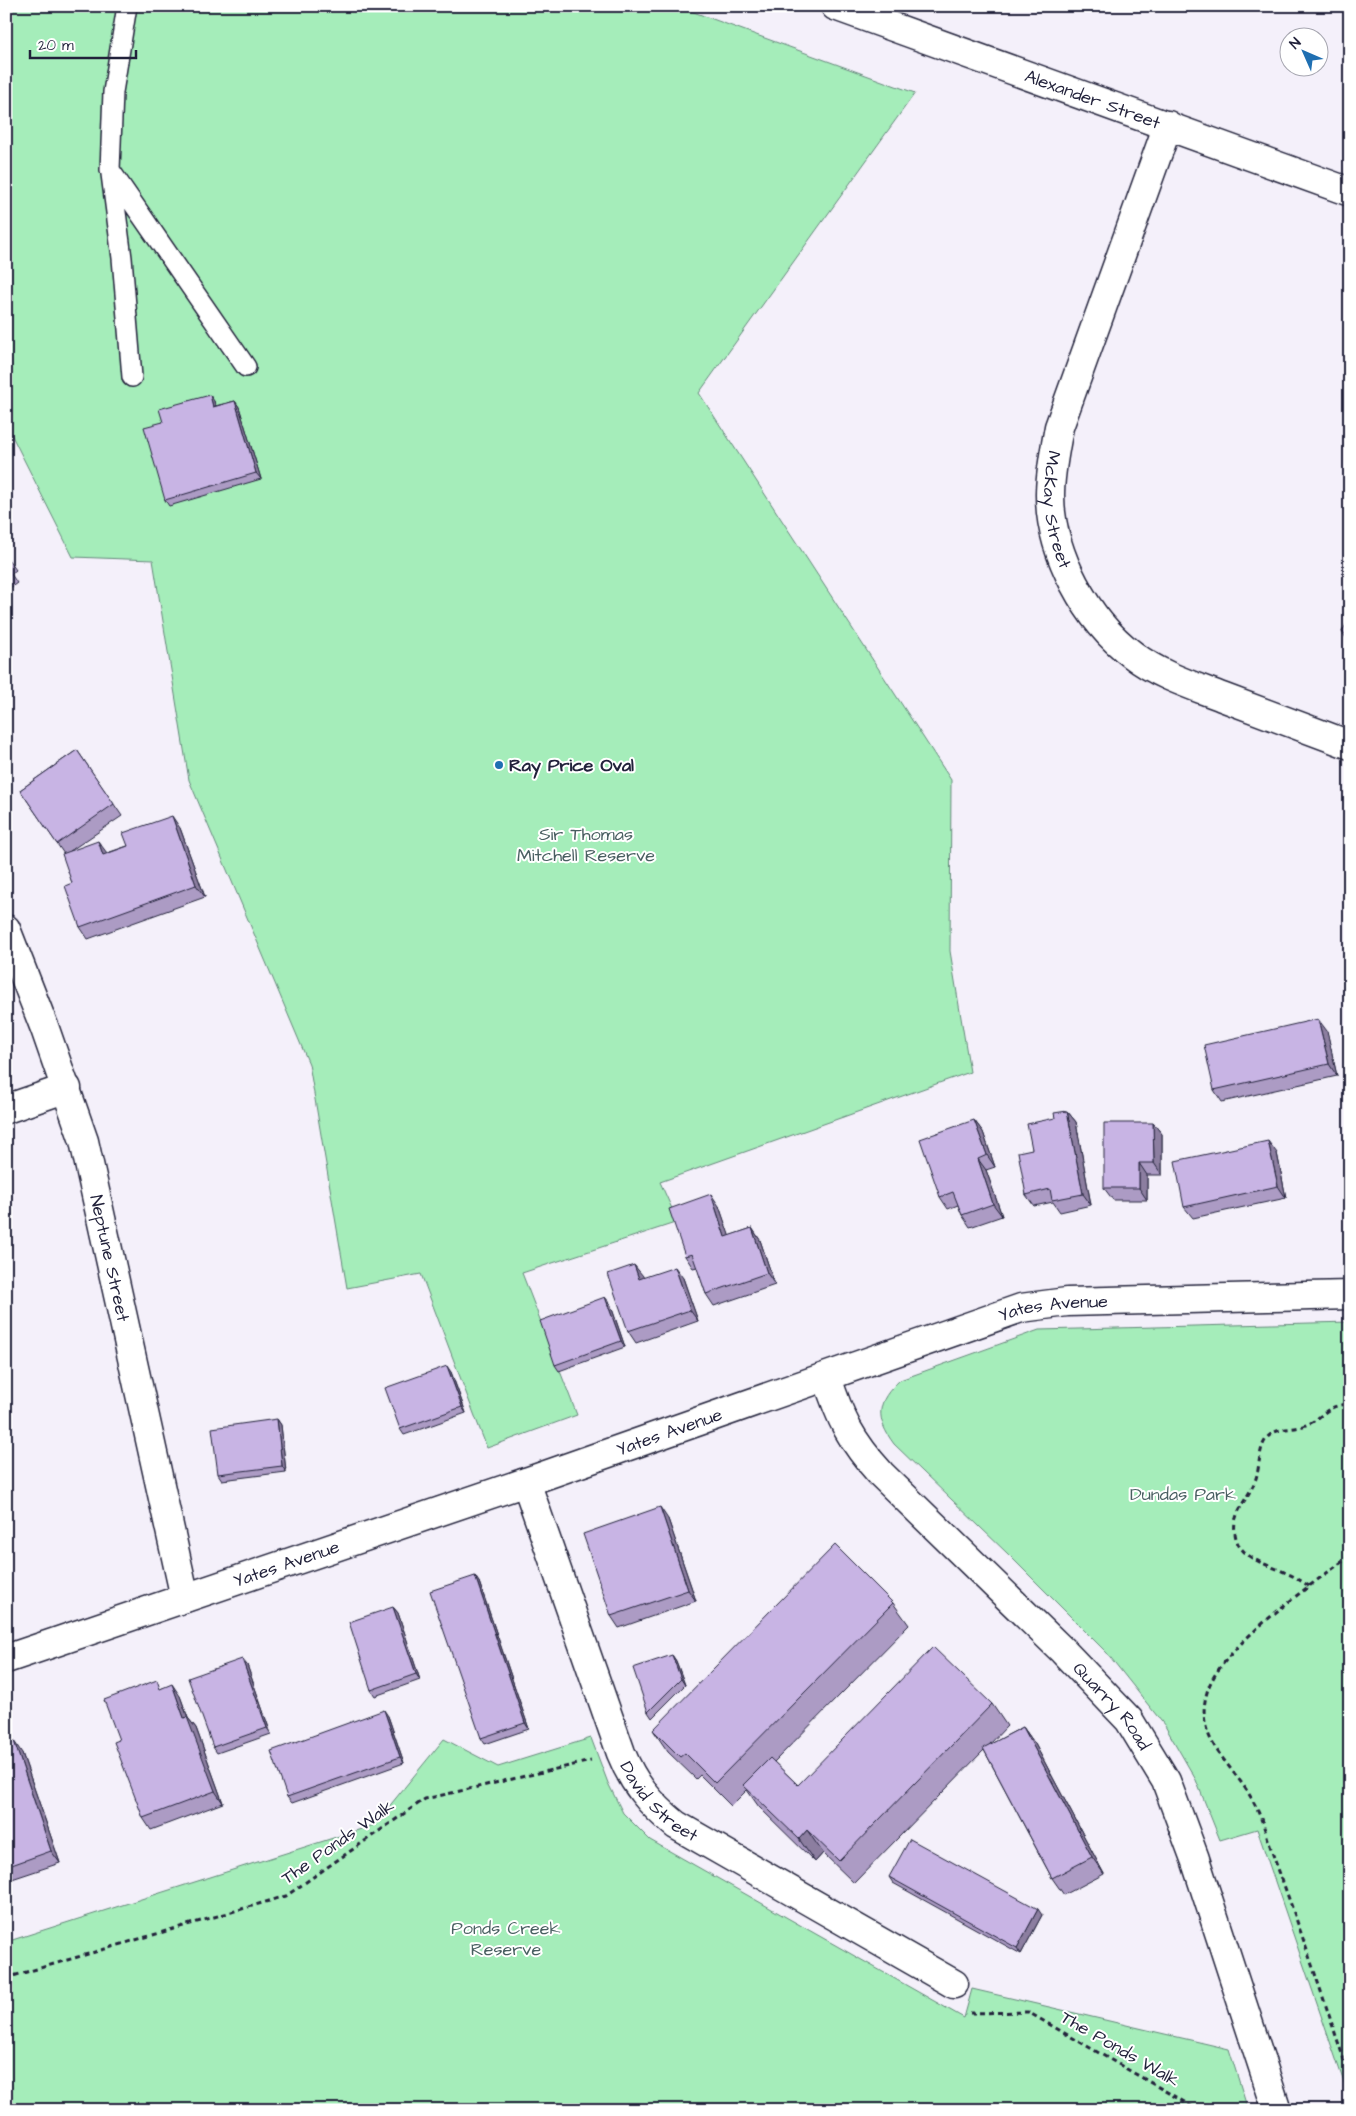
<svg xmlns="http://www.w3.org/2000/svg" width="1356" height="2116" font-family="'Architects Daughter',sans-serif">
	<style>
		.green { fill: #a5edba; stroke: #64887a }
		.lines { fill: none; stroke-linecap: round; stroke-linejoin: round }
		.service-casing { stroke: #22223b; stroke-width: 22 }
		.minor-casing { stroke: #22223b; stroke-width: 31 }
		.tertiary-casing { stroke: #22223b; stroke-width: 31 }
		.path { stroke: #22223b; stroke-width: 3; stroke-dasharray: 5 4; stroke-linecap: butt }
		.service { stroke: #fff; stroke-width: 19 }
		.minor { stroke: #fff; stroke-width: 28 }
		.tertiary { stroke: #fff; stroke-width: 28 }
		.wall { fill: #ac9bc4; stroke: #22223b }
		.shaded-wall { fill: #8c7ea0; stroke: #22223b }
		.building { fill: #c8b4e4; stroke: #22223b }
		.poi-dot { fill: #1f6fb2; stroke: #fff; stroke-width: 2 }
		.labels { text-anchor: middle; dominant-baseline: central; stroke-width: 4; stroke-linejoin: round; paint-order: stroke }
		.street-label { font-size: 18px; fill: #22223b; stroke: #fff }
		.poi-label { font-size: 18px; font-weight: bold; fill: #22223b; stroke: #fff; text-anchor: start }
		.park-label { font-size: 18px; fill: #495f61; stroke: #fff }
	</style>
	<rect width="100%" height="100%" fill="#f4f0fa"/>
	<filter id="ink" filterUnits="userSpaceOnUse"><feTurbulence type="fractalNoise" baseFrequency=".02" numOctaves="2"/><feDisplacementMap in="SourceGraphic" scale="10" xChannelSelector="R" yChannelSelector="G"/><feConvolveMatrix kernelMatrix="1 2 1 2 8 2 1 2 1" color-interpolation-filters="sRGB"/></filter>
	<g filter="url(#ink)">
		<path class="green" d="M6 6H677L915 93 699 393 951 780 950 951 970 1072 660 1182 678 1222 522 1273 577 1415 487 1448 421 1274 347 1288 309 1064 189 780 153 560 73 557 6 424Z
			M1350 1322V2100L1257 1829 1220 1840 1196 1780 1165 1726 1107 1653 1008 1554 894 1444C875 1418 876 1402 900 1380L1039 1330Z
			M591 1738 608 1783 623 1813 650 1840 964 2018 972 1989 1229 2049 1248 2110H6V1942L374 1825 444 1739 498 1767Z"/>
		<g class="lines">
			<g class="service-casing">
				<path id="service" d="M127 6 113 92 110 170 246 367
					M111 174 122 258 132 377"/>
			</g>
			<g class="minor-casing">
				<g id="minor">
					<path id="s1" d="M835 6 1350 192"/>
					<path id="s2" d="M1168 125 1059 427C1055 450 1050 472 1050 495 1050 553 1087 621 1133 655 1159 675 1191 685 1222 697 1264 713 1307 729 1350 745"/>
					<path id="s3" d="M6 929 45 1029 84 1141 185 1598"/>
					<path d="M6 1109 67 1088"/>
					<path id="s4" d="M827 1377C840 1419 851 1441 881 1474L1063 1651 1129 1720 1166 1781 1195 1859 1277 2110"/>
					<path id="s5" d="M526 1482 621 1753C633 1783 650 1804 676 1825L954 1984"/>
				</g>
			</g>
			<g class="tertiary-casing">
				<g id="tertiary">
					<path id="s6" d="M6 1659 526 1482 1021 1308 1067 1302 1350 1295"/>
				</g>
			</g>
			<path class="path" d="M1350 1556C1312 1584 1223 1646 1208 1689 1191 1741 1234 1763 1254 1803 1264 1822 1269 1845 1277 1866 1303 1936 1326 2007 1350 2077
				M1309 1586C1301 1581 1294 1576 1286 1573 1270 1565 1251 1562 1240 1547 1235 1541 1233 1526 1236 1518 1240 1505 1250 1494 1255 1481 1261 1467 1257 1445 1270 1435 1280 1427 1292 1430 1303 1426 1323 1420 1323 1405 1350 1404
				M6 1978 286 1896 425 1799 591 1761
				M970 2013 1028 2012 1198 2110"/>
			<use href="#service" class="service"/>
			<use href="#minor" class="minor"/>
			<use href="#tertiary" class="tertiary"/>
		</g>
		<path class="wall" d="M214 401 215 406 235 401 239 407 261 479 169 506 165 500 163 422Z
			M6 556 16 570 11 574 17 583 6 591Z
			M1350 617V640L1346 638 1342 632Z
			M77 750 122 816 70 851 107 853 180 828 205 897 88 939 80 927 72 883 64 854 20 790Z
			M1327 1031 1337 1076 1222 1102 1214 1090Z
			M1067 1111 1076 1122 1091 1205 1060 1212 1053 1202 1034 1206 1026 1195 1032 1149 1055 1118Z
			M974 1120 983 1132 995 1167 986 1170 1002 1216 970 1227 962 1215 958 1205 948 1209 940 1197Z
			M1153 1123 1162 1134V1175H1147V1200H1113L1104 1188Z
			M1277 1153 1286 1198 1193 1218 1184 1207Z
			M719 1206 729 1236 752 1228 760 1240 775 1285 714 1306 706 1294 697 1267 693 1268 685 1256Z
			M634 1265 643 1278H683L698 1321 636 1343 628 1331Z
			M610 1303 625 1347 559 1371 555 1365Z
			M451 1372 466 1413 404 1435 400 1429Z
			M277 1419 281 1425 286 1472 222 1480 218 1474Z
			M668 1519 696 1601 619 1628 611 1616Z
			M479 1582 529 1729 485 1744 481 1738Z
			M893 1603 909 1625 774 1762 798 1785 992 1704 1007 1726 989 1745 1023 1727 1035 1744 1104 1874 1064 1895 1052 1878 984 1750 854 1883 823 1853 815 1862 759 1807 747 1790 731 1806 700 1775 696 1779 668 1752 653 1730Z
			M393 1607 398 1613 420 1680 375 1696 371 1690Z
			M672 1655 676 1661 685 1685 652 1718 648 1712Z
			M247 1665 271 1734 217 1753 213 1747Z
			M162 1688 180 1696 188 1718 196 1728 223 1803 151 1830 143 1818 119 1740Z
			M388 1716 404 1763 292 1803 287 1797Z
			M6 1744 22 1753 60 1863 6 1881Z
			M889 1877 1042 1915 1021 1954 893 1883Z"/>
		<path class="shaded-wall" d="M210 395 214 401 217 413 213 407Z
			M235 401 239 407 261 479 256 473Z
			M172 816 180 828 205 897 196 885Z
			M98 841 107 853 112 866 103 855Z
			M1318 1019 1327 1031 1337 1076 1329 1064Z
			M1067 1111 1076 1122 1091 1205 1083 1194Z
			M974 1120 983 1132 995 1167 987 1155Z
			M1153 1123 1162 1134V1175L1154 1163Z
			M1268 1141 1277 1153 1286 1198 1278 1186Z
			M978 1159 986 1170 1002 1216 993 1204Z
			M1139 1163 1147 1175V1200L1139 1188Z
			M711 1194 719 1206 734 1249 725 1237Z
			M752 1228 760 1240 775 1285 767 1273Z
			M634 1265 643 1276 647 1291 639 1279Z
			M675 1267 683 1278 698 1321 690 1310Z
			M605 1297 610 1303 625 1347 621 1341Z
			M447 1366 451 1372 466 1413 462 1407Z
			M277 1419 281 1425 286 1472 282 1466Z
			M660 1507 668 1519 696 1601 688 1590Z
			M475 1576 479 1582 529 1729 525 1723Z
			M393 1607 398 1613 420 1680 416 1674Z
			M672 1655 676 1661 685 1685 681 1679Z
			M242 1659 247 1665 271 1734 267 1728Z
			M172 1684 180 1696 188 1718 196 1728 223 1803 215 1791 184 1718Z
			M384 1710 388 1716 404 1763 400 1757Z
			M1023 1727 1035 1744 1104 1874 1092 1857Z
			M14 1741 22 1753 60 1863 51 1851Z
			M807 1830 823 1853 815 1862 799 1839Z
			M1038 1909 1042 1915 1021 1954 1017 1948Z"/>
		<path class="building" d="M210 395 213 407 235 401 256 473 165 500 144 427 163 422 159 409Z
			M6 567 9 572 6 574Z
			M1350 617V636L1342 632Z
			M77 750 114 804 57 844 20 790Z
			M172 816 196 885 80 927 65 886 72 883 62 854 98 841 103 855 128 846 123 833Z
			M1318 1019 1329 1064 1214 1090 1204 1045Z
			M1067 1111 1083 1194 1052 1200 1050 1189 1026 1195 1018 1152 1032 1149 1027 1124 1055 1118 1054 1113Z
			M974 1120 987 1155 978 1159 993 1204 962 1215 953 1192 940 1197 920 1139Z
			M1104 1123H1153L1154 1163H1139V1188H1104Z
			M1268 1141 1278 1186 1184 1207 1175 1161Z
			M711 1194 725 1237 752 1228 767 1273 706 1294 692 1254 685 1256 669 1209Z
			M634 1265 639 1279 675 1267 690 1310 628 1331 608 1274Z
			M605 1297 621 1341 555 1365 540 1321Z
			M447 1366 462 1407 400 1429 385 1388Z
			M277 1419 282 1466 218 1474 212 1428Z
			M660 1507 688 1590 611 1616 583 1534Z
			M835 1545 893 1603 715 1783 685 1753 680 1757 653 1730Z
			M475 1576 525 1723 481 1738 430 1591Z
			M393 1607 416 1674 371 1690 349 1622Z
			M933 1647 992 1704 839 1861 807 1830 799 1839 743 1785 770 1758 798 1785Z
			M672 1655 681 1679 648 1712 633 1668Z
			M242 1659 267 1728 213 1747 188 1678Z
			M157 1680 160 1689 172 1684 184 1718 187 1717 215 1791 143 1818 114 1742 119 1740 104 1700Z
			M384 1710 400 1757 287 1797 271 1751Z
			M1023 1727 1092 1857 1052 1878 983 1748Z
			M14 1741 51 1851 6 1867V1744Z
			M910 1839 1038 1909 1017 1948 889 1877Z"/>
	</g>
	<circle class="poi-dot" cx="499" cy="765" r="5"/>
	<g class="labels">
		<g class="street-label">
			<text stroke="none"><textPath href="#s1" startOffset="274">Alexander Street</textPath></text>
			<text stroke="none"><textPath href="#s2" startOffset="405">McKay Street</textPath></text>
			<text stroke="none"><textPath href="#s3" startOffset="346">Neptune Street</textPath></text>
			<text stroke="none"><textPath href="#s6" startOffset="1106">Yates Avenue</textPath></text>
			<text stroke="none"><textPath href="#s6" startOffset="701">Yates Avenue</textPath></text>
			<text stroke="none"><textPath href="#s6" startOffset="296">Yates Avenue</textPath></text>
			<text stroke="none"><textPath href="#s4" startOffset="440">Quarry Road</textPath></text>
			<text stroke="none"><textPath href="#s5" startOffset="350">David Street</textPath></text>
			<text transform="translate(338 1842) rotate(-35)">The Ponds Walk</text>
			<text transform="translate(1120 2049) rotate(30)">The Ponds Walk</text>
		</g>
		<g class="poi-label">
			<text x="509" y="765">Ray Price Oval</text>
		</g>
		<g class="park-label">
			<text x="586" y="834">Sir Thomas<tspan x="586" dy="21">Mitchell Reserve</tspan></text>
			<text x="1183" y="1494">Dundas Park</text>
			<text x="506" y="1928">Ponds Creek<tspan x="506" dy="21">Reserve</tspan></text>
		</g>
	</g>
	<rect width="1356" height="2116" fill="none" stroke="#fff" stroke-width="25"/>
	<rect x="12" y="12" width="1331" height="2091" fill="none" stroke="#22223b" stroke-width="2" filter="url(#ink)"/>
	<g transform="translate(1304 52) rotate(315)"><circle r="24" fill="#ffffff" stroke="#a7a7b1"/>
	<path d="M0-4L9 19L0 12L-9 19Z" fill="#1f6fb2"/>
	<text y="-8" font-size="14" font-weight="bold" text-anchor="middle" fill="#22223b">N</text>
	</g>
	<path d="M30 50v8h106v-8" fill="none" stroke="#22223b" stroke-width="2.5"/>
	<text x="38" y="50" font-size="15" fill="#22223b" stroke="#ffffff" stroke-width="4" paint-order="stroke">20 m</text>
</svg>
